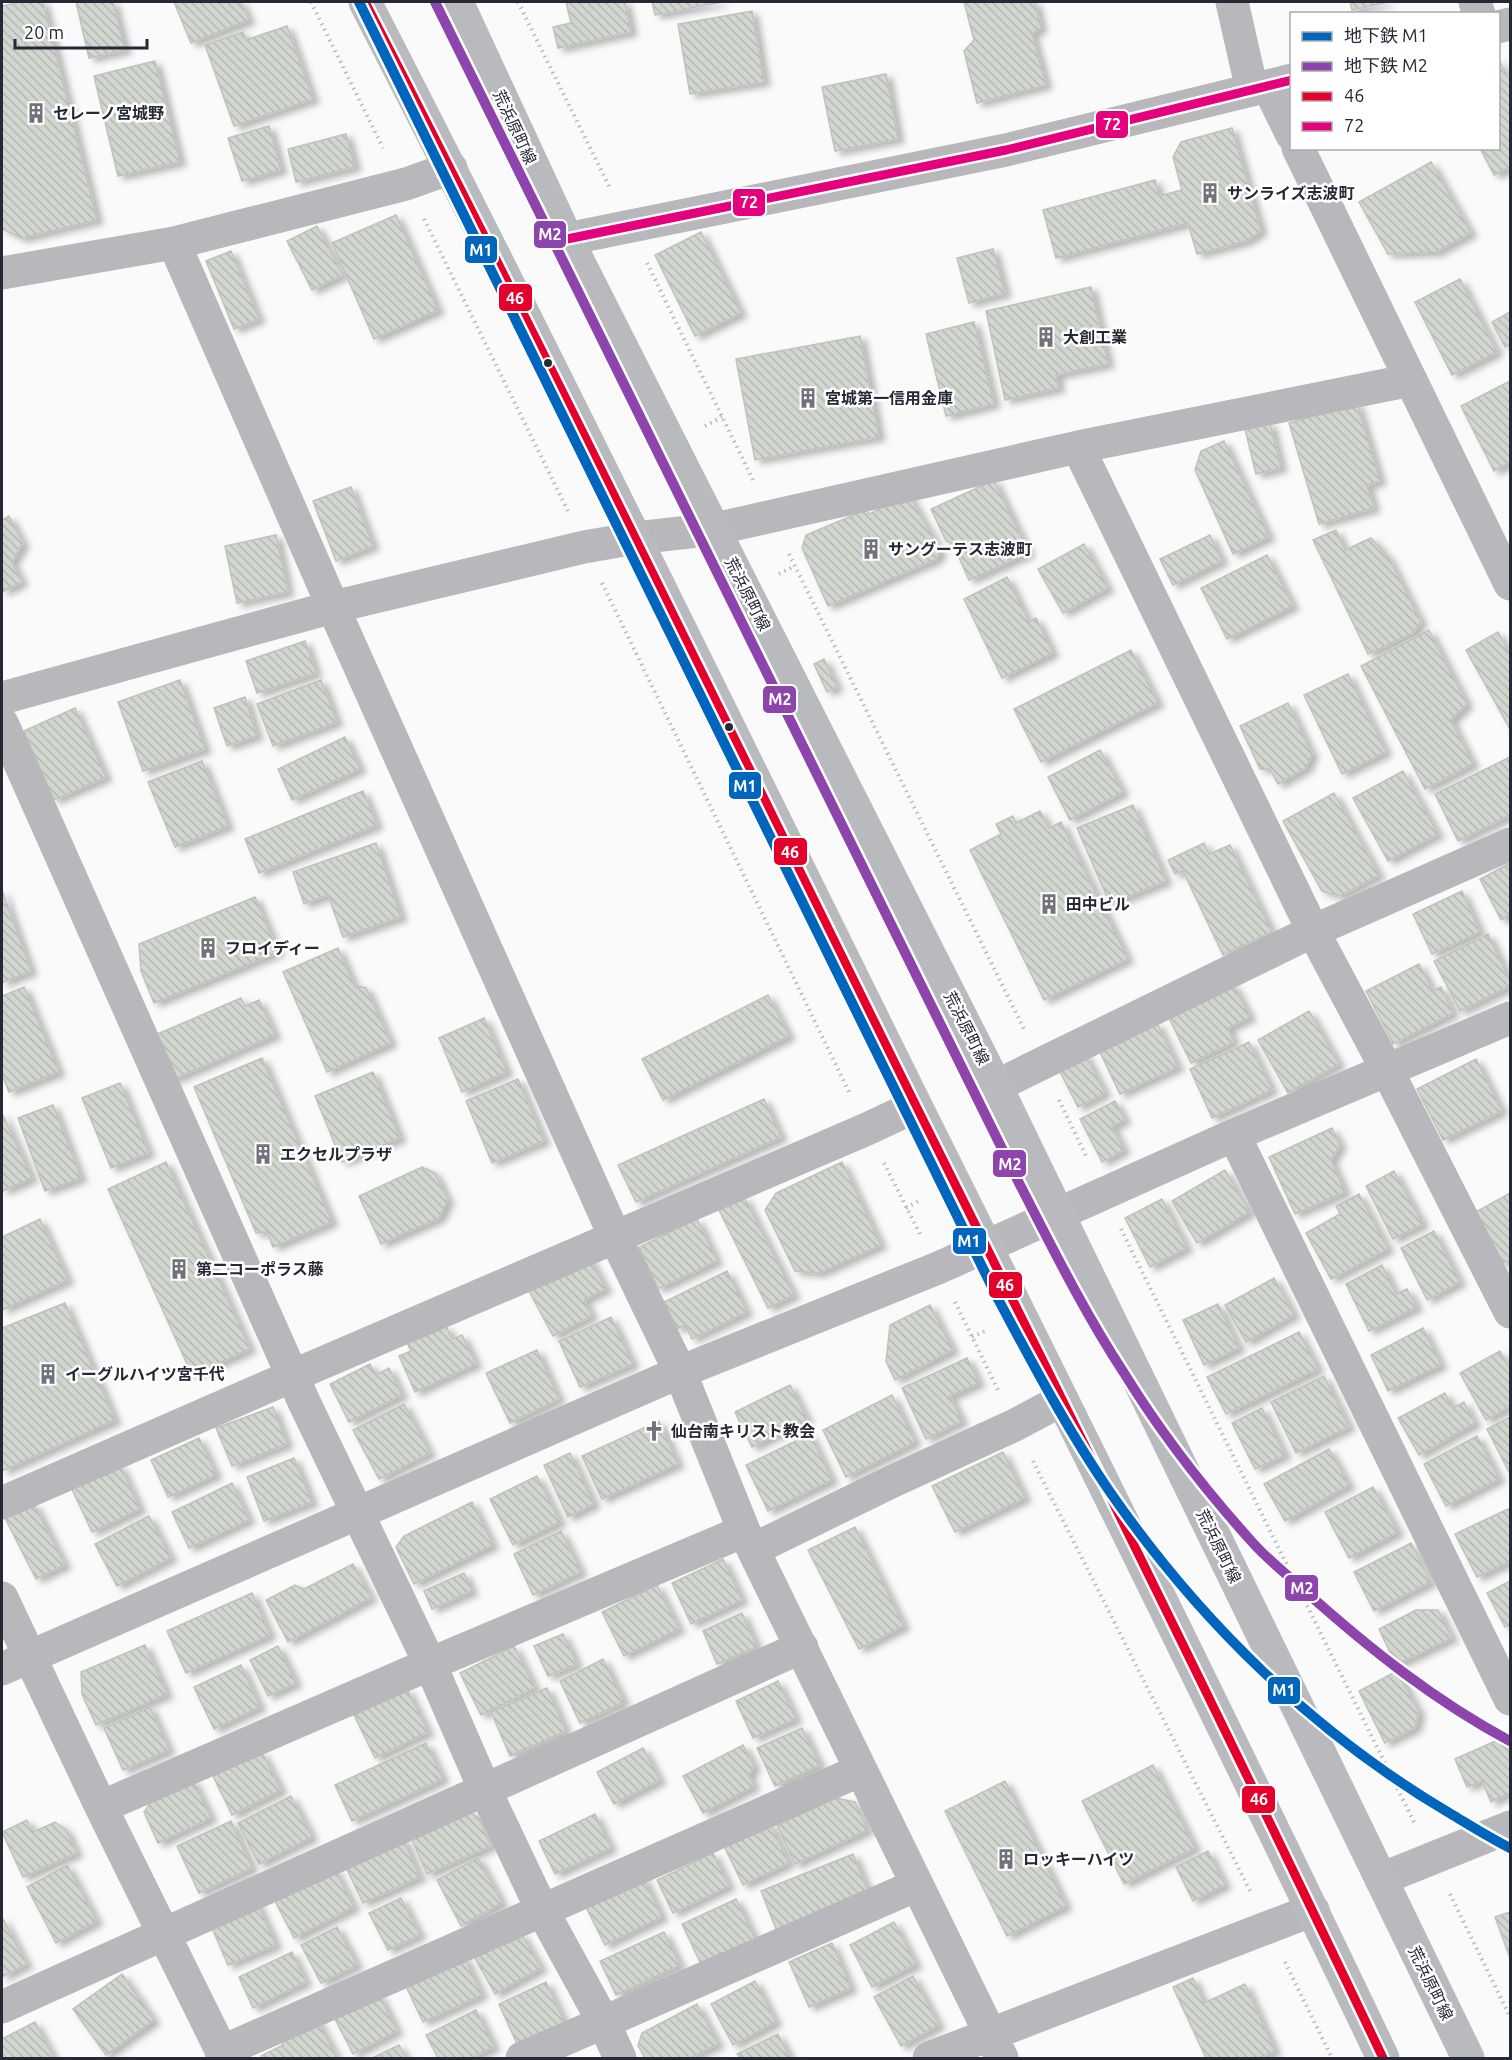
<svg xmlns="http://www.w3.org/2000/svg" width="1512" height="2060" font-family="Ubuntu,'Noto Sans JP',sans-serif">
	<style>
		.building { fill: url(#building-back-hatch); stroke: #bfc2bd; stroke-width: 1.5; filter: url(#shadow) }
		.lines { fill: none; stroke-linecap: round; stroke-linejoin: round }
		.path { stroke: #b8b9bc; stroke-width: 4; stroke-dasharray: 1.5 4.5; stroke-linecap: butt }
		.minor { stroke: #b8b8bc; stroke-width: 33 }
		.major { stroke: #b9babe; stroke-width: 33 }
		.bus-1-casing { stroke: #fff; stroke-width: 14 }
		.bus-2-casing { stroke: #fff; stroke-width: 14 }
		.bus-1 { stroke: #e4002b; stroke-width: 9 }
		.bus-2 { stroke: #e5007d; stroke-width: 9 }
		.metro-1-casing { stroke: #fff; stroke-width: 15 }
		.metro-2-casing { stroke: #fff; stroke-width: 15 }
		.metro-1 { stroke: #0065bd; stroke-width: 10 }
		.metro-2 { stroke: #8e44ad; stroke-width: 10 }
		.bus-dot { fill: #272836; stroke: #fff; stroke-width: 2 }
		.labels { text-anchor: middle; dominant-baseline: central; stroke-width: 5; stroke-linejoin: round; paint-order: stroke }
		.poi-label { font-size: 16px; font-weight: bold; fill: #272836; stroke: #fff; text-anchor: start }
		.street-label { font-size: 16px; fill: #272836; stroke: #fff }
		.line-badge { stroke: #fff; stroke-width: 2 }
		.badge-label { font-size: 16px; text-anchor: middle; font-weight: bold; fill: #fff }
	</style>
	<defs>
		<pattern id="building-back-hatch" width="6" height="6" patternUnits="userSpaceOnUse" patternTransform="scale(1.5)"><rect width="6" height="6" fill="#d1d6cf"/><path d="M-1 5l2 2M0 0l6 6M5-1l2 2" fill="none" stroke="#b3b8b2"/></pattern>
		<filter id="shadow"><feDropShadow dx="6" dy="4" stdDeviation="3" flood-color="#0004"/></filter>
	</defs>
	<rect width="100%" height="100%" fill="#fafafa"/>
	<path class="building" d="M20 2H43L97 220 22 238 2 229V6Z
		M76 2H113L125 50 89 58Z
		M174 2H241L249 20 191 43Z
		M566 2H625L631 32 558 48 553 27 571 23Z
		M652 2H722L655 15Z
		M964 2H1035L1041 28 1032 34 1046 85 977 103 964 51 974 40Z
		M1350 2H1388L1352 10Z
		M752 11 764 82 690 94 678 24Z
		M287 26 313 99 234 126 205 45 243 32 246 40Z
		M1498 58 1510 81V167L1494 175 1480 148H1498Z
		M155 61 180 162 118 176 94 76Z
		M886 74 898 139 835 151 822 87Z
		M269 126 281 170 242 181 228 138Z
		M1232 128 1261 231 1246 241 1197 254 1188 223 1056 258 1043 210 1155 180 1159 196 1182 190 1173 157 1181 142Z
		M346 134 355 167 296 182 288 149Z
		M1431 162 1471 233 1436 252 1388 254 1359 202Z
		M396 215 438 310 374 339 332 243Z
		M317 226 343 275 312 290 287 241Z
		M701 232 741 313 695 336 655 255Z
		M993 249 1005 293 969 303 957 258Z
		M231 251 259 319 234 329 206 261Z
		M1460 279 1497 352 1452 375 1415 302Z
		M1091 287 1108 364 1056 375 1059 388 1005 400 986 311Z
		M1510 312V344L1505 347 1492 322Z
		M974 322 994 404 946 416 926 334Z
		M860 336 879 437 755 460 736 359Z
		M1510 381V462L1494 471 1461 406Z
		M1357 403 1380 481 1367 485 1374 508 1319 524 1289 423Z
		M1270 423 1281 468 1256 474 1245 429Z
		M1224 441 1269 537 1233 554 1195 470 1201 451Z
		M994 480 1029 553 969 580 953 544 946 541 931 509Z
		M351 487 373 546 336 561 313 501Z
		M908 493 940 550 937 559 828 606 802 548 806 535 865 510 870 514Z
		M9 516 23 543 12 562 22 582 2 592V520Z
		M1336 530 1345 550 1371 538 1389 558 1421 622 1413 633 1368 654 1313 540Z
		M276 535 288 592 237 603 225 546Z
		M1210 535 1222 561 1173 585 1160 559Z
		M1084 544 1108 588 1063 613 1038 569Z
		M1267 555 1293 606 1227 639 1201 588Z
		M1007 577 1029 622 1036 618 1053 653 1002 678 964 599Z
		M1429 630 1467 704 1451 720 1473 764 1425 789 1361 666Z
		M1498 632 1510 655V729L1466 650Z
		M305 641 316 673 257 693 246 661Z
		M1131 650 1158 703 1041 762 1014 709Z
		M824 659 837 687 827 692 814 664Z
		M1348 674 1386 752 1342 774 1304 695Z
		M180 680 205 749 143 771 118 702Z
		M321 680 337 722 273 746 257 704Z
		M245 697 257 736 227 746 214 708Z
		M1288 703 1312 754 1306 768 1278 784 1270 769H1260L1240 726Z
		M75 708 106 777 54 800 24 731Z
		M345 737 360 769 292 800 278 769Z
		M1100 750 1123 792 1070 820 1048 777Z
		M1510 757V815L1458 841 1435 794Z
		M202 761 228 826 175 847 148 782Z
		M1403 771 1438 834 1388 861 1353 798Z
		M363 791 377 825 259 873 245 839Z
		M1334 793 1379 875 1340 896 1322 891 1283 821Z
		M1133 805 1166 881 1110 904 1077 828Z
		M1040 811 1049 828 1061 822 1128 959 1044 1000 970 850 1001 834 996 824 1013 816 1016 823Z
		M376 843 401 917 343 937 328 895 304 904 293 872Z
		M1204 843 1209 854 1230 845 1272 932 1223 955 1183 871 1175 874 1168 860Z
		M1510 863V915L1501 920 1480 879Z
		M2 890 31 971 2 983Z
		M1462 891 1480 932 1432 954 1413 914Z
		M255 897 278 952 154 1003 141 971 139 944Z
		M1488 934 1510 981V986L1460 1011 1434 961Z
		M338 948 354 985 366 988 391 1043 327 1072 283 972Z
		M1419 964 1433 991 1441 987 1453 1013 1393 1044 1366 991Z
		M1233 984 1250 1017 1228 1028 1234 1042 1191 1063 1168 1016Z
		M24 987 59 1072 9 1092 2 1074V996Z
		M768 995 789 1036 663 1100 642 1059Z
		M241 998 245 1006 259 1000 275 1035 172 1080 153 1036Z
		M1309 1011 1339 1064 1288 1093 1258 1040Z
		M484 1018 507 1072 462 1092 439 1038Z
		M1157 1023 1178 1067 1120 1094 1099 1050Z
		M1249 1042 1272 1090 1212 1118 1190 1069Z
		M1085 1054 1105 1093 1078 1107 1058 1068Z
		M262 1058 332 1222 273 1247 267 1232 256 1233 194 1087Z
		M1476 1059 1502 1111 1443 1140 1417 1089Z
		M373 1072 400 1138 342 1162 315 1096Z
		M518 1079 544 1141 492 1163 466 1101Z
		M120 1083 149 1153 111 1168 82 1098Z
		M764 1099 781 1137 636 1202 618 1165Z
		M1115 1101 1125 1120 1112 1126 1124 1150 1102 1162 1080 1119Z
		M53 1105 81 1178 45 1191 18 1118Z
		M2 1113 32 1178 3 1191 2 1189Z
		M1332 1128 1340 1145 1331 1160 1345 1192 1295 1214 1269 1157Z
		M166 1162 250 1349 192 1375 108 1189Z
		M842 1162 881 1245 819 1273 795 1271 765 1210 776 1193Z
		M422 1167 435 1173 448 1200 439 1218 381 1244 359 1196Z
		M1225 1170 1250 1212 1197 1243 1172 1201Z
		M1394 1171 1423 1224 1393 1239 1366 1186Z
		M1510 1193V1259L1502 1264 1474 1213Z
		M1359 1194 1388 1249 1331 1279 1306 1233 1340 1214 1336 1206Z
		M744 1197 794 1295 768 1308 719 1210Z
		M1162 1199 1187 1248 1150 1267 1125 1218Z
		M40 1219 68 1280 2 1310V1237Z
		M697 1219 717 1261 658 1289 639 1247Z
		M1434 1231 1460 1282 1427 1300 1401 1248Z
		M589 1257 606 1289 584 1300 592 1316 553 1336 528 1289Z
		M1382 1265 1396 1294 1407 1289 1417 1307 1369 1331 1346 1284Z
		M727 1271 747 1312 692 1339 685 1325 677 1329 664 1302Z
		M1274 1278 1294 1315 1246 1342 1225 1305Z
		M65 1303 115 1420 2 1471V1328Z
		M1218 1304 1239 1348 1204 1365 1183 1320Z
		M930 1305 953 1350 895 1380 886 1361 890 1325Z
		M611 1317 633 1364 580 1387 559 1341Z
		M446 1326 452 1339 462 1335 476 1364 415 1392 399 1356 411 1351 407 1343Z
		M1423 1328 1441 1365 1388 1391 1371 1355Z
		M1299 1332 1318 1369 1226 1414 1207 1377Z
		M537 1350 559 1399 510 1423 486 1373Z
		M1500 1351 1510 1370V1406L1486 1420 1460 1373Z
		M967 1358 979 1383 950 1396 962 1421 926 1439 902 1388Z
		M370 1364 376 1375 389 1368 402 1395 349 1422 330 1384Z
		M1324 1376 1349 1427 1296 1453 1271 1402Z
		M790 1385 807 1419 752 1447 735 1412Z
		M1445 1393 1453 1408 1464 1402 1475 1423 1419 1455 1398 1418Z
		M892 1395 915 1442 846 1477 823 1430Z
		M404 1404 430 1453 379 1479 353 1430Z
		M273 1407 287 1444 232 1466 216 1428Z
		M1262 1408 1285 1455 1255 1469 1232 1423Z
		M1510 1417V1474L1487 1429Z
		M659 1421 678 1464 602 1499 582 1456Z
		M810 1434 832 1480 768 1511 746 1465Z
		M1477 1436 1499 1479 1446 1506 1424 1464Z
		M199 1438 216 1475 168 1497 151 1460Z
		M1329 1449 1349 1485 1285 1521 1264 1484Z
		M1003 1452 1025 1498 955 1532 932 1486Z
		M570 1453 594 1504 568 1517 544 1465Z
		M294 1458 312 1502 264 1521 247 1477Z
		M120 1465 140 1509 92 1532 71 1487Z
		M537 1476 560 1522 513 1545 490 1499Z
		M232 1483 249 1520 189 1548 172 1512Z
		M1373 1487 1398 1532 1349 1558 1325 1512Z
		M472 1502 493 1545 414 1584 396 1547 404 1536Z
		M34 1504 65 1565 36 1579 5 1518Z
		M1508 1509 1510 1513V1561L1477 1577 1455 1534Z
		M149 1516 171 1558 117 1586 95 1544Z
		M855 1527 904 1626 859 1649 808 1550Z
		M561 1531 581 1572 533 1595 514 1554Z
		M1411 1543 1431 1582 1374 1611 1354 1572Z
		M723 1559 742 1600 691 1624 672 1583Z
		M353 1564 371 1598 288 1642 266 1600 295 1585 304 1589Z
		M464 1573 472 1591 432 1609 424 1591Z
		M1510 1581V1624L1505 1627 1487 1593Z
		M657 1585 679 1629 624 1656 602 1612Z
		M252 1593 270 1635 186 1673 167 1631Z
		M1416 1610H1438L1452 1638 1396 1665 1379 1629Z
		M742 1613 757 1647 717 1664 703 1631Z
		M563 1634 577 1664 548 1676 534 1646Z
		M145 1645 167 1694 96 1725 82 1694 81 1672Z
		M278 1646 296 1683 268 1696 250 1660Z
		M514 1646 535 1688 481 1715 460 1673Z
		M603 1659 624 1702 580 1723 560 1681Z
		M241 1665 260 1707 214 1729 194 1687Z
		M1397 1671 1419 1712 1415 1728 1385 1743 1359 1691Z
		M778 1681 796 1719 753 1738 736 1701Z
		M547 1688 566 1731 510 1756 491 1712Z
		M407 1689 428 1732 375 1758 354 1715Z
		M150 1707 169 1750 123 1770 104 1728Z
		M802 1728 820 1765 775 1786 757 1748Z
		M1509 1735 1510 1793 1491 1802 1482 1781 1467 1787 1455 1759Z
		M426 1743 443 1779 352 1821 335 1785Z
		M743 1745 754 1766 749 1776 754 1786 703 1813 683 1776Z
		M643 1748 660 1780 614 1804 597 1772Z
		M262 1752 281 1790 232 1815 213 1776Z
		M1153 1765 1195 1848 1124 1884 1082 1801Z
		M193 1780 211 1818 158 1843 144 1812 153 1799Z
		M1005 1781 1066 1906 1007 1936 945 1811Z
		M291 1796 312 1837 259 1864 238 1823Z
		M835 1798 855 1802 868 1830 795 1864 777 1825Z
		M464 1809 479 1818 491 1846 427 1874 409 1833Z
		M595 1814 611 1848 555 1874 539 1841Z
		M27 1820 33 1832 55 1822 66 1830 77 1853 23 1877 2 1832Z
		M231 1821 252 1868 199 1893 177 1846Z
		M770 1823 789 1863 743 1885 724 1846Z
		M403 1838 420 1877 363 1903 345 1865Z
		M1208 1851 1225 1885 1193 1901 1176 1867Z
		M713 1853 729 1886 673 1913 657 1880Z
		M853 1854 870 1896 778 1934 761 1891Z
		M478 1858 502 1903 461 1926 437 1880Z
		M67 1865 97 1921 56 1943 27 1887Z
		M334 1868 354 1907 294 1938 274 1899Z
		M643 1877 662 1917 605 1945 585 1905Z
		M401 1898 420 1935 388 1950 369 1913Z
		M736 1899 756 1941 702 1966 682 1924Z
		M256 1901 276 1945 228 1965 209 1921Z
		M1510 1912V1958L1495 1917Z
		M2 1917 27 1964 2 1977Z
		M894 1922 916 1964 872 1987 850 1945Z
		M337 1927 357 1965 321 1983 301 1945Z
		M664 1932 680 1965 616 1995 600 1961Z
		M521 1933 541 1968 495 1994 475 1958Z
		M832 1943 851 1988 809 2007 789 1962Z
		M292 1952 306 1982 253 2008 239 1977Z
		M464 1956 482 1995 423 2022 405 1984Z
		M122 1974 154 2020 106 2055 73 2009Z
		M913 1976 939 2025 901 2046 874 1997Z
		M1193 1978 1204 2003 1245 1984 1275 2051 1259 2058H1206L1173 1987Z
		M755 1981 776 2022 733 2045 711 2004Z
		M546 1982 565 2023 518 2046 499 2004Z
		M379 1994 397 2031 353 2054 334 2017Z
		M697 2004 718 2044 690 2058H645L638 2046 642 2033Z
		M476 2010 494 2047 471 2058H438L426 2035Z
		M317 2019 337 2058H263L261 2056 283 2045 280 2038Z
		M35 2022 54 2058H5L2 2052V2039Z
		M778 2034 790 2058H740L737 2054Z
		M399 2045 406 2058H372Z"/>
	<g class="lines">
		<path class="path" d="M311 2 383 148
			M518 2 611 190
			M424 219 568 511
			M647 263 753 480
			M705 426 722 417
			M789 554 1024 1029
			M779 574 795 566
			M602 583 850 1094
			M1059 1100 1087 1158
			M884 1163 920 1234
			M906 1208 919 1201
			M1121 1229 1414 1822
			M955 1302 998 1390
			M972 1337 985 1331
			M1033 1461 1250 1891
			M1450 1894 1510 2017
			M1285 1962 1332 2058"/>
		<path class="minor" d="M1232 2 1252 90
			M1475 2 1479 14
			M1498 27 1510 24
			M1268 86 1292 135
			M1298 148 1510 584
			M567 239 1006 150 1292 80
			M174 243 333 607 615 1237 680 1372 744 1531 1002 2058
			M2 273 174 243 406 184 451 168
			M1078 447 1313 931 1387 1070 1510 1312
			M2 698 333 607 584 547 636 538 715 529 1078 447 1411 380
			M2 723 304 1402 430 1664 485 1790 542 1910 604 2023 620 2058
			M996 1086 1313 931 1510 844
			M1234 1135 1510 1699
			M2 1503 292 1376 867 1129 916 1106
			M754 1549 891 1482 1015 1425 1062 1400
			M2 1598 101 1807 225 2058
			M2 1669 680 1372 938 1268 1234 1135 1510 1018
			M101 1807 430 1664 744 1531
			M1381 1879 1510 1827
			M2 2007 802 1647
			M221 2052 861 1770
			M522 2058 917 1885
			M929 2058 1313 1910"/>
		<path class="major" d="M365 2C553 367 733 737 916 1106 1074 1422 1231 1739 1383 2058
			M457 2 567 239 996 1086 1468 2058"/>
		<g class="bus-1-casing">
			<path id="bus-1" d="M365 2C553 367 733 737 916 1106 1074 1422 1231 1739 1383 2058"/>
		</g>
		<g class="bus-2-casing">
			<path id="bus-2" d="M567 239 1006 150 1292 80"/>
		</g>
		<use href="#bus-1" class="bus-1"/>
		<use href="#bus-2" class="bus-2"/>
		<g class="metro-1-casing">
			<path id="metro-1" d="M359 2 998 1299C1033 1364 1068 1431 1110 1492 1200 1622 1315 1734 1451 1814 1471 1826 1490 1838 1510 1848"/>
		</g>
		<g class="metro-2-casing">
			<path id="metro-2" d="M435 2 1019 1183C1052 1247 1084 1312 1124 1373 1161 1433 1206 1491 1253 1543 1269 1561 1289 1576 1306 1592 1370 1649 1435 1701 1510 1741"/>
		</g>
		<use href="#metro-1" class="metro-1"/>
		<use href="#metro-2" class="metro-2"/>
	</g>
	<defs>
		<g id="building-bare" transform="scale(1.62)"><path d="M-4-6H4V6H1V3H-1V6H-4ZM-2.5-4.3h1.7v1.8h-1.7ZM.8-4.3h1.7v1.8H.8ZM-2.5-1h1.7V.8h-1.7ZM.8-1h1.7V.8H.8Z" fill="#71727b" stroke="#fff" stroke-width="2.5" paint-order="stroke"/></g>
		<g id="church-bare" transform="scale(1.62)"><path d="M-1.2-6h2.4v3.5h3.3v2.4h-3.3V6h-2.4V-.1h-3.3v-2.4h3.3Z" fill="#71727b" stroke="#fff" stroke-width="2.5" paint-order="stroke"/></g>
	</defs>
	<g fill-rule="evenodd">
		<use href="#building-bare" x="36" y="113"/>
		<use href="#building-bare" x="1210" y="193"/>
		<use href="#building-bare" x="1046" y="337"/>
		<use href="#building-bare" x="808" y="398"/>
		<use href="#building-bare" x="871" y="549"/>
		<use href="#building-bare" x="1049" y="904"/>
		<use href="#building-bare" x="208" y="948"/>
		<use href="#building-bare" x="263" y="1154"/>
		<use href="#building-bare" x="179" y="1269"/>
		<use href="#building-bare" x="48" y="1374"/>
		<use href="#church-bare" x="654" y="1431"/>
		<use href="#building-bare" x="1006" y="1859"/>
	</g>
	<g class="bus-dot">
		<circle cx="548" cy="363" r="5"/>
		<circle cx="729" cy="727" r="5"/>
	</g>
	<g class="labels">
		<g class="poi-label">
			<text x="53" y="113">セレーノ宮城野</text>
			<text x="1227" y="193">サンライズ志波町</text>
			<text x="1063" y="337">大創工業</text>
			<text x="825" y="398">宮城第一信用金庫</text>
			<text x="888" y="549">サングーテス志波町</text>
			<text x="1066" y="904">田中ビル</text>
			<text x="225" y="948">フロイディー</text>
			<text x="280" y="1154">エクセルプラザ</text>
			<text x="196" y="1269">第二コーポラス藤</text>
			<text x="65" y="1374">イーグルハイツ宮千代</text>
			<text x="671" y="1431">仙台南キリスト教会</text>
			<text x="1023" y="1859">ロッキーハイツ</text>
		</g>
		<g class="street-label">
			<text transform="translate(515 127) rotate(65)">荒浜原町線</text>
			<text transform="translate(748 594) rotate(63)">荒浜原町線</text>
			<text transform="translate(967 1028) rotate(63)">荒浜原町線</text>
			<text transform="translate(1219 1546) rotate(64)">荒浜原町線</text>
			<text transform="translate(1431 1983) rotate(64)">荒浜原町線</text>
		</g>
	</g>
	<g class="line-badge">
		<rect x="1095" y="110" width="34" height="29" rx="6" fill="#e5007d"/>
		<rect x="732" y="188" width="34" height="29" rx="6" fill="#e5007d"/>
		<rect x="533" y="220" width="34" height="29" rx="6" fill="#8e44ad"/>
		<rect x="464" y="235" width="34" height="29" rx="6" fill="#0065bd"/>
		<rect x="498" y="283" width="35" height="29" rx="6" fill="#e4002b"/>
		<rect x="762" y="685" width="35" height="29" rx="6" fill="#8e44ad"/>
		<rect x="728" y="771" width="34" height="29" rx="6" fill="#0065bd"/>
		<rect x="773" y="837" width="35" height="29" rx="6" fill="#e4002b"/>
		<rect x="992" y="1149" width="35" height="29" rx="6" fill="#8e44ad"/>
		<rect x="952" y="1227" width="35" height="28" rx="6" fill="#0065bd"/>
		<rect x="988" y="1271" width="35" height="28" rx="6" fill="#e4002b"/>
		<rect x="1284" y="1574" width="35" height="28" rx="6" fill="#8e44ad"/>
		<rect x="1267" y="1676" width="34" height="29" rx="6" fill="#0065bd"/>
		<rect x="1241" y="1785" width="35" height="29" rx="6" fill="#e4002b"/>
	</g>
	<g class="badge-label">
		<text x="1112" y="130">72</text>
		<text x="749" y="208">72</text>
		<text x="550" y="240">M2</text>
		<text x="481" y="256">M1</text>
		<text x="515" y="304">46</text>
		<text x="780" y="705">M2</text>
		<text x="745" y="792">M1</text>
		<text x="790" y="858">46</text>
		<text x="1010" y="1170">M2</text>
		<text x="969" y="1247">M1</text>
		<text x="1005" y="1291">46</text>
		<text x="1302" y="1594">M2</text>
		<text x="1284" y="1696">M1</text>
		<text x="1259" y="1805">46</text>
	</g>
	<rect width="1512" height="2060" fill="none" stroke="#272836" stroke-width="6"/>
	<rect x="1290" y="12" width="210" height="138" fill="#ffffff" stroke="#a9a9af" stroke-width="1.5"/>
	<rect x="1302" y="32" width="30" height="9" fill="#0065bd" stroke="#a9a9af" stroke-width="1.5"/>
	<text x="1344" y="42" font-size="18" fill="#272836">地下鉄 M1</text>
	<rect x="1302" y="62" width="30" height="9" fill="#8e44ad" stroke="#a9a9af" stroke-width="1.5"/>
	<text x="1344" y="72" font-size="18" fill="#272836">地下鉄 M2</text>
	<rect x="1302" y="92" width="30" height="9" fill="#e4002b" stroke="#a9a9af" stroke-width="1.5"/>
	<text x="1344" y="102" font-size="18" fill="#272836">46</text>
	<rect x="1302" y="122" width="30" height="9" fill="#e5007d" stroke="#a9a9af" stroke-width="1.5"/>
	<text x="1344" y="132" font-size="18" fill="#272836">72</text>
	<path d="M15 39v9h132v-9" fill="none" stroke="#272836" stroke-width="3"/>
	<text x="24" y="39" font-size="18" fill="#272836" stroke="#ffffff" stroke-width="4.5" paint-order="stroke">20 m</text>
</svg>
